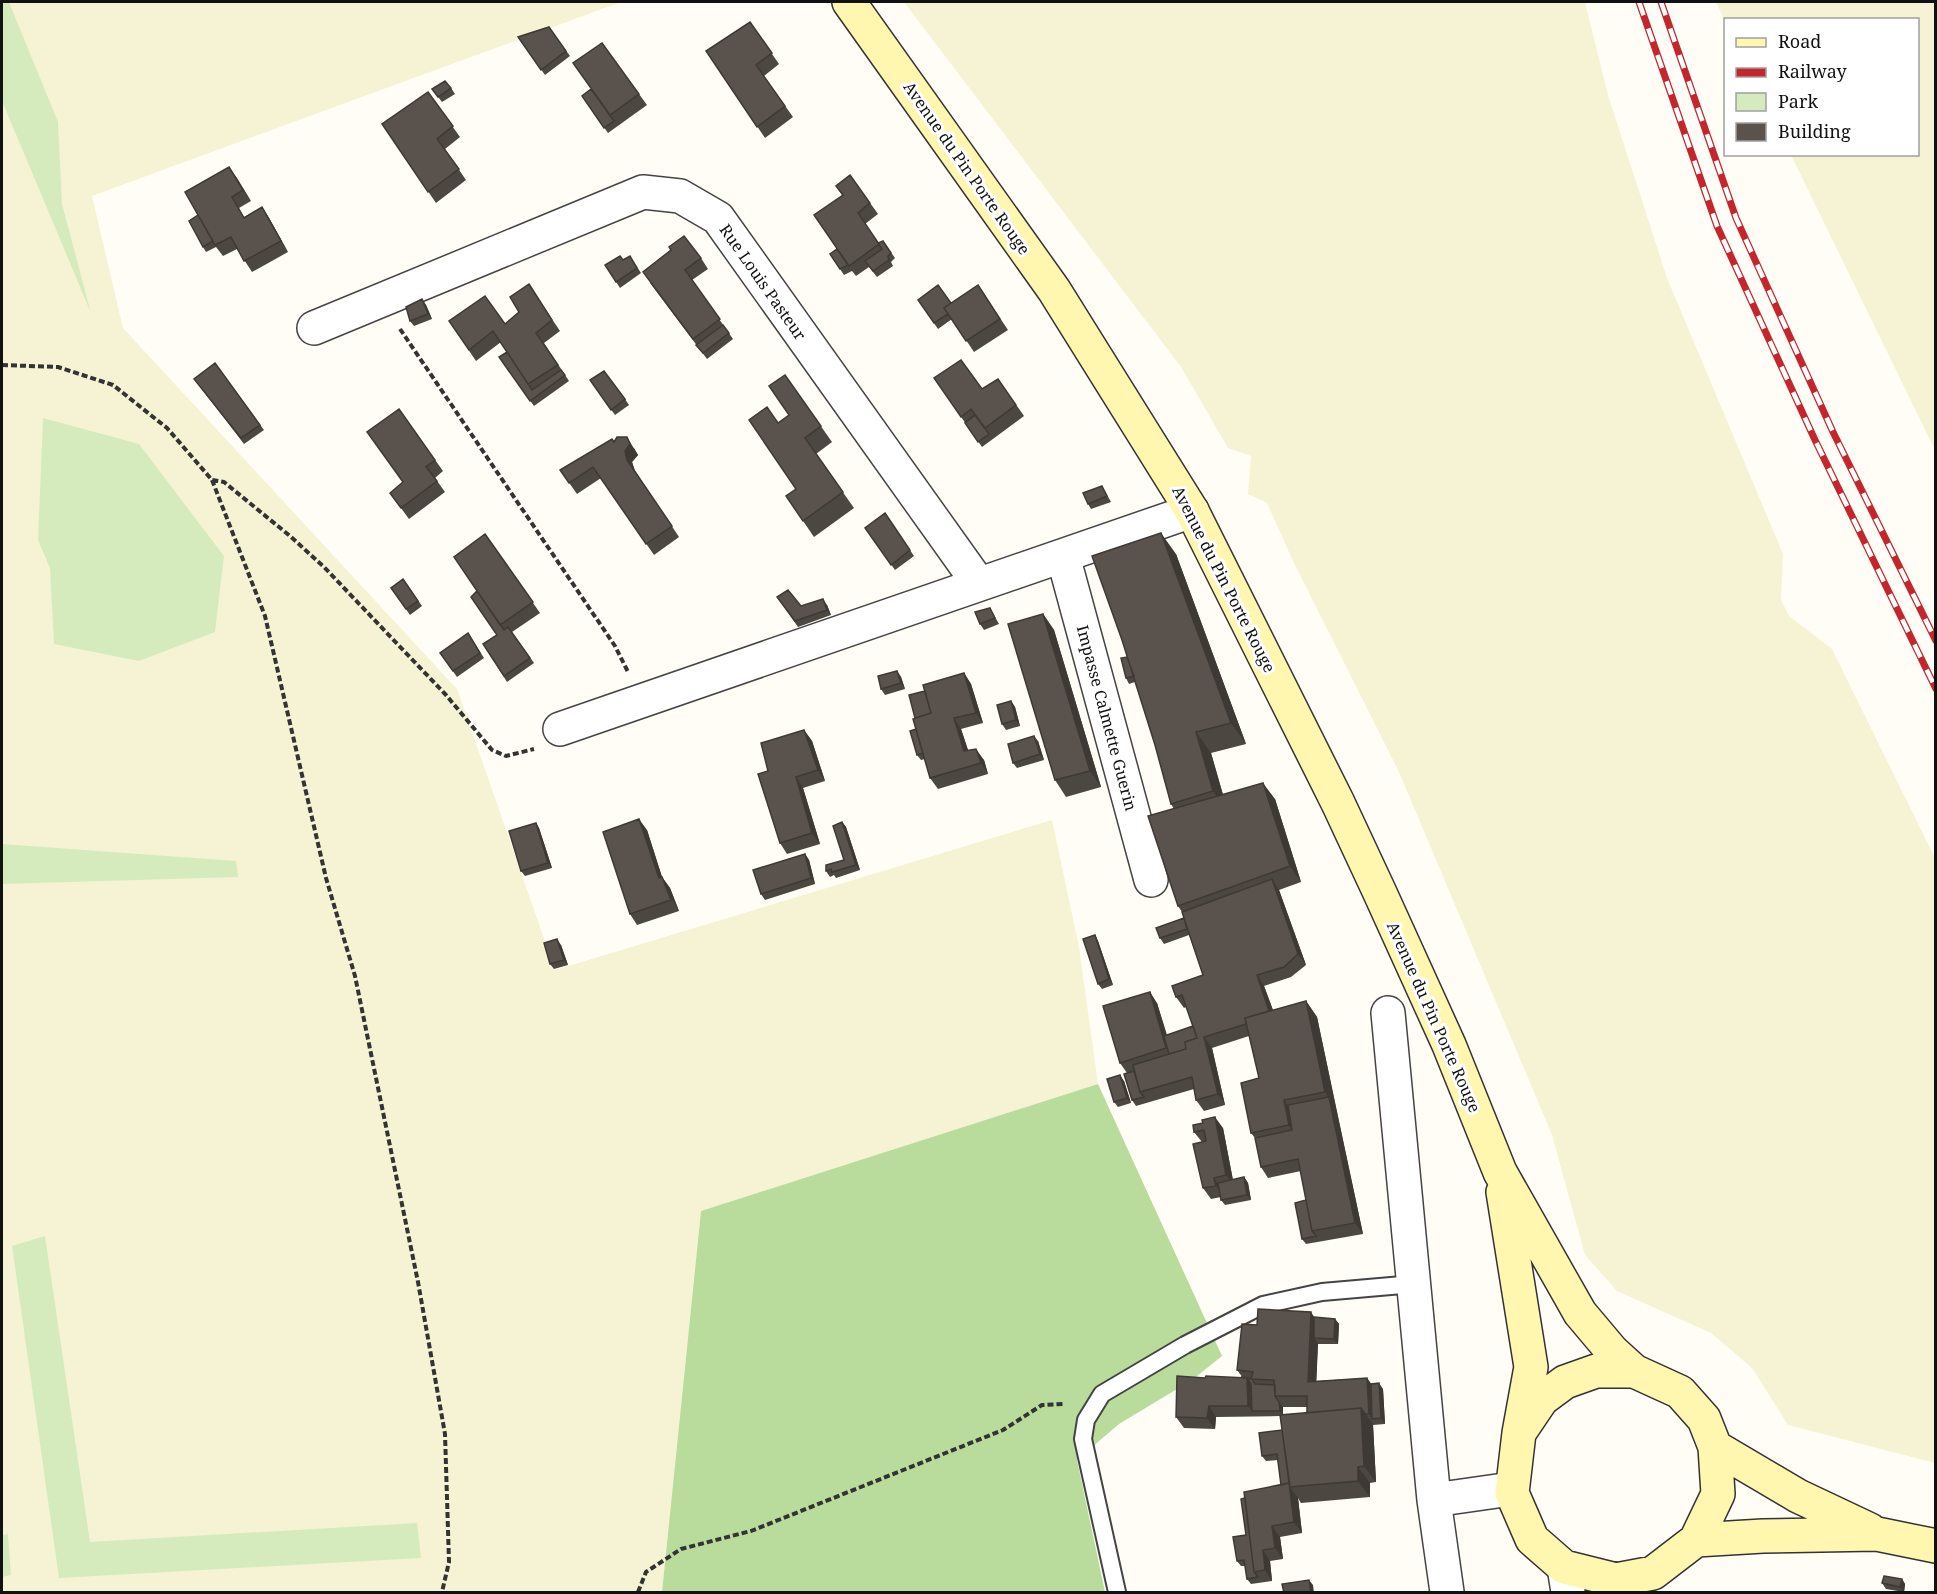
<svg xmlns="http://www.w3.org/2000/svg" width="1937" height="1594" font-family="'Noto Serif',serif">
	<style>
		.farmland { fill: #f6f3d4 }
		.green { fill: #d5ebbd }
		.forest { fill: #b9dc9c }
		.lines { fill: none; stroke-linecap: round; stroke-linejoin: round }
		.service-casing { stroke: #444; stroke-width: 20 }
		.minor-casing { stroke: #444; stroke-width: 36 }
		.tertiary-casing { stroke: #444; stroke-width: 36 }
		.secondary-casing { stroke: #333; stroke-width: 36 }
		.path { stroke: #333; stroke-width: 4; stroke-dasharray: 6 3; stroke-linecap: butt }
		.service { stroke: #fff; stroke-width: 16 }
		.minor { stroke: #fff; stroke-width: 33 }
		.tertiary { stroke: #fff; stroke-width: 33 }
		.secondary { stroke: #fff6b0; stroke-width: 33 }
		.rail-casing { stroke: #c4262e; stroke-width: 7 }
		.rail { stroke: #fff; stroke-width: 4.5; stroke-dasharray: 14; stroke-linecap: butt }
		.wall { fill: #4d4742; fill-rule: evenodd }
		.shaded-wall { fill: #3f3936 }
		.building { fill: #5a524d; stroke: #3f3936; stroke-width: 1.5 }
		.labels { text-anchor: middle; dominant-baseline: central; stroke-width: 6; stroke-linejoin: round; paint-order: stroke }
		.street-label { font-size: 16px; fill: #111; stroke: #fff }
	</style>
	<rect width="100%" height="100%" fill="#fffdf5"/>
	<path class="farmland" d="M2 2H621L92 196 123 328 457 689 555 970 1052 820 1079 947 1098 1084 701 1211 662 1592H2Z
		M904 2H1585L1608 95 1667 278 1783 554 1781 600 1789 616 1832 649 1935 858V1463L1788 1425 1752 1368 1711 1333 1617 1291 1585 1255 1552 1135 1399 772 1292 559 1267 503 1248 494 1251 456 1228 448 1181 367Z
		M1716 2H1935V450L1791 155 1918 154V20L1725 21Z"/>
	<path class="green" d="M2 2H9L58 122 62 204 91 313 2 101Z
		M43 418 139 444 224 556 215 632 139 661 54 644 50 568 38 540Z
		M2 844 236 861 238 877 2 884Z
		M45 1236 90 1542 417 1523 421 1558 59 1578 12 1246Z
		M8 1534 11 1575 2 1577V1535Z"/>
	<path class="forest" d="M1098 1084 1222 1356 1192 1380 1119 1424 1077 1460 1105 1592H662L701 1211Z"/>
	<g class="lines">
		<g class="service-casing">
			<path id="service" d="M1117 1592 1083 1439 1086 1420 1102 1394 1185 1345 1263 1305 1322 1292 1414 1284"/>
		</g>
		<g class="minor-casing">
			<path id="minor" d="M314 328 643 192 680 196 718 218 979 584
				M1063 556 1151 880
				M560 729 1192 511
				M1388 1013 1434 1500 1447 1592
				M1434 1500 1511 1489"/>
		</g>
		<g class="tertiary-casing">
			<path id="tertiary" d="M1564 1567 1568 1592"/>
		</g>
		<g class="secondary-casing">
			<path id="secondary" d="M849 2 1054 290 1192 511 1338 803 1380 893 1449 1045 1500 1172 1580 1313 1612 1351 1634 1371
				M1503 1192 1531 1367 1519 1433 1512 1493 1532 1539 1564 1567 1616 1580 1653 1573 1696 1540 1718 1494 1715 1447 1704 1419 1680 1392 1634 1371H1596L1565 1382 1542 1399 1519 1433
				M1715 1447 1798 1496 1870 1530
				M1696 1540 1763 1536 1877 1534 1936 1546"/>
		</g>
		<path class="path" d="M400 329 615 646 628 672
			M2 365 58 367 113 385 167 428 212 480 224 482 290 536 324 567 446 695 492 750 506 756 534 749
			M212 480 265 616 326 878 355 976 418 1282 445 1434 449 1562 442 1592
			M638 1592 646 1572 681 1549 751 1531 1003 1430 1042 1405 1065 1404"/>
		<use href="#service" class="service"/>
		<use href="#minor" class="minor"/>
		<use href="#tertiary" class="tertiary"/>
		<use href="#secondary" class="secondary"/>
		<g class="rail-casing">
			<path id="rail" d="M1639 2 1717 226 1815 440 1936 689
				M1661 2 1736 218 1833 432 1936 641"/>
		</g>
		<use href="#rail" class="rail"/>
	</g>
	<path class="wall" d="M750 22 779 64 764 76 793 117 765 138 706 51Z
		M549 27 570 56 545 75 518 37Z
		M451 88 455 94 442 102 432 89Z
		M428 92 460 137 445 149 466 180 436 203 382 124Z
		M639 94 647 105 608 133 586 102Z
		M229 167 251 201 239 208 244 217 262 207 269 218 288 252 252 272 237 249 223 256 216 247 206 252 203 247 198 215Z
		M850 175 878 214 865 224 878 243 883 241 895 258 891 262 893 266 877 277 869 267 856 276 852 271 844 275 830 254 837 249 842 195 836 186Z
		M671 250 701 258 708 269 692 280 733 339 707 359 650 283Z
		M630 256 641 273 620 288 605 265 623 260Z
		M978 285 1008 330 974 352 952 319 938 329 918 300 951 303Z
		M536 295 560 331 544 343 569 381 534 406 499 357 507 352 501 342 476 361 449 321 505 324 519 312Z
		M422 299 426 305 432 319 414 326 410 321Z
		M215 363 264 430 244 444 198 384Z
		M785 375 832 442 816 454 854 508 814 537 786 496 796 489 778 423 789 415Z
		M934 378 982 389 998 379 1024 416 982 447Z
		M590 380 625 399 629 405 615 415Z
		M399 409 443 471 435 478 445 492 409 519 390 493 403 482Z
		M614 442 634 448 638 455 632 462 635 471 679 537 654 555 601 478 577 494 560 470Z
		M1105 491 1111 502 1091 509 1088 504Z
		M885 513 914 556 895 570 865 528Z
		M485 534 540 613 512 632 534 663 507 682 483 644 497 635 477 591Z
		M1176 554 1246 744 1211 753 1223 795 1275 799 1301 882 1279 890 1306 965 1291 977 1264 986 1273 1010 1306 1001 1317 1017 1363 1234 1306 1244 1302 1239 1306 1200 1301 1171 1268 1178 1261 1167 1255 1138 1251 1133 1259 1078 1249 1036 1212 1048 1225 1105 1204 1111 1196 1100 1194 1089 1136 1106 1132 1100 1127 1073 1120 1063 1157 1003 1167 1035 1193 1026 1186 1007 1184 1008 1176 997 1203 975 1189 935 1164 944 1160 938 1184 918 1182 912 1178 906 1174 809 1171 804 1155 745 1135 682 1129 684 1126 678 1127 657Z
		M403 579 422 606 410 615 391 588Z
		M777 597 801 606 827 605 831 615 798 627Z
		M990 608 999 624 984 630 980 624Z
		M1043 614 1054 630 1101 787 1066 797 1055 780Z
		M468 633 484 658 457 677 440 653Z
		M897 671 901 677 905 689 885 695 881 689Z
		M964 673 971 684 983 723 961 729 968 750 984 760 988 774 938 789 930 778 925 759 921 760 917 755 915 718 925 691Z
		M1011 701 1015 707 1020 726 1006 730 1002 724Z
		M804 730 812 741 825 781 803 788 820 844 787 854 780 843 768 771Z
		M1038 741 1044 760 1017 768 1013 763Z
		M842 822 846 827 860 870 836 878 834 875 830 877 826 871 844 860Z
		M536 823 539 828 552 868 525 876 521 871Z
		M647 830 662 877 670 888 679 911 637 925 630 914Z
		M805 854 809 860 815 884 765 900 761 894Z
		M1095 935 1098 941 1113 985 1102 989 1098 984Z
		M561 945 568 965 554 969 550 964Z
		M1124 1081 1131 1103 1118 1107 1114 1102Z
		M1203 1123 1223 1128 1233 1180 1244 1177 1248 1183 1251 1200 1225 1205 1221 1200V1197L1211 1199 1203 1188 1202 1142 1194 1132Z
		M1314 1317 1335 1319 1339 1324 1338 1344H1318V1343L1316 1381 1367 1378 1371 1384 1383 1389 1385 1424 1373 1425 1376 1482 1370 1483V1497L1301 1503 1298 1498 1302 1533 1280 1537 1283 1559 1270 1561 1272 1581 1251 1584 1247 1579 1245 1566H1241L1237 1561 1246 1535 1281 1485 1278 1460 1266 1461 1262 1456 1282 1430 1280 1416 1216 1417 1215 1429 1184 1428 1176 1417 1205 1378H1243L1237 1370 1257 1325ZM1283 1407H1307V1413L1283 1415Z
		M1902 1579 1905 1584 1904 1592 1886 1589 1882 1583Z"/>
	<path class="shaded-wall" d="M229 167 237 178 251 201 243 190Z
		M262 207 269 218 288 252 281 241Z
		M422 299 426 305 432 319 428 314Z
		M627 437 638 455 632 462 635 471 679 537 627 460 625 451Z
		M1161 533 1176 554 1246 744 1231 723Z
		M823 599 827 605 831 615 827 610Z
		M1043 614 1054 630 1101 787 1090 771Z
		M897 671 901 677 905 689 901 683Z
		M964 673 971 684 983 723 976 713Z
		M1011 701 1015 707 1020 726 1016 720Z
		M954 718 961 729 972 762 964 751Z
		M804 730 812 741 825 781 818 770Z
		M1196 732 1211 753 1228 812 1213 791Z
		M1034 736 1038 741 1044 760 1040 754Z
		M976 749 984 760 988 774 981 763Z
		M796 777 803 788 820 844 812 833Z
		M1263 783 1275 799 1301 882 1290 866Z
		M639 819 647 830 662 877 670 888 679 911 659 878Z
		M842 822 846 827 860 870 856 865Z
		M536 823 539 828 552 868 548 863Z
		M805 854 809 860 815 884 811 878Z
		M1272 879 1279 890 1306 965 1298 954Z
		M1095 935 1098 941 1113 985 1109 979Z
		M557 939 561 945 568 965 564 960Z
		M1257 975 1264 986 1279 1027 1271 1016Z
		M1150 992 1157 1003 1172 1053 1169 1054 1166 1048Z
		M1306 1001 1317 1017 1336 1108 1325 1092Z
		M1204 1037 1212 1048 1225 1105 1218 1094Z
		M1120 1075 1124 1081 1131 1103 1127 1098Z
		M1329 1097 1336 1108 1363 1234 1355 1223Z
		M1284 1100 1295 1116 1300 1141 1289 1125Z
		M1215 1117 1223 1128 1234 1186 1226 1175Z
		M1244 1177 1248 1183 1251 1200 1247 1195Z
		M1214 1178 1222 1189 1223 1196 1216 1186Z
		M1311 1312 1318 1323 1314 1338 1318 1343 1316 1392 1308 1382Z
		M1335 1319 1339 1324 1338 1344 1334 1339Z
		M1247 1378 1255 1389 1252 1411 1248 1406Z
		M1367 1378 1375 1389 1372 1419 1369 1414Z
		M1379 1383 1383 1389 1385 1424 1381 1418Z
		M1279 1402 1283 1407V1416L1280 1411Z
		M1209 1406 1216 1417 1215 1429 1207 1418Z
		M1361 1408 1373 1424 1376 1482 1364 1466Z
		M1358 1467 1370 1483V1497L1358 1481Z
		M1290 1487 1298 1498 1302 1533 1294 1522Z
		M1272 1526 1280 1537 1283 1559 1275 1548Z
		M1263 1550 1270 1561 1272 1581 1265 1570Z
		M1902 1579 1905 1584 1904 1592 1900 1587Z
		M1309 1580 1313 1585 1314 1593H1311Z"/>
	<path class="building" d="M750 22 772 53 756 65 785 106 757 127 706 51Z
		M549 27 566 51 541 70 518 37Z
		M602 43 639 94 610 115 573 63Z
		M445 81 451 88 438 97 432 89Z
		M591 89 614 121 604 128 582 96Z
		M428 92 453 126 437 139 459 169 428 192 382 124Z
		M229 167 243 190 232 197 244 218 262 207 281 241 244 261 231 237 215 245 185 192Z
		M850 175 870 203 858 213 879 244 849 266 814 215 843 195 836 186Z
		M198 215 213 241 203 247 189 221Z
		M684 236 701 258 685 270 720 319 693 339 643 272 671 250 669 247Z
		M883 241 891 253 888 256 889 260 873 271 865 261 882 249 878 243Z
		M837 249 848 265 840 269 830 254Z
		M620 256 623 260 630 256 637 268 616 282 605 265Z
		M529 284 552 320 536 333 558 365 528 384 493 331 469 350 449 321 485 296 505 324 519 312 510 297Z
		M938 285 951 303 944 308 948 314 934 323 918 300Z
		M978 285 1000 319 966 341 944 308Z
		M422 299 428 314 410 321 406 307Z
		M723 325 729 333 703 353 696 345Z
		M507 352 532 390 561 370 565 375 530 401 499 357Z
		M961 360 982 389 998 379 1016 405 985 428 971 409 961 417 934 378Z
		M215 363 260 425 241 438 194 379Z
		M604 371 625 399 611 410 590 380Z
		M785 375 821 426 805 438 843 492 803 521 786 496 796 489 749 420 767 407 778 423 789 415 769 386Z
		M399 409 435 460 426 467 437 481 401 508 390 493 403 482 367 432Z
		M975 415 989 434 978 442 965 423Z
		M617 437H627L630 444 625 451 627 460 672 526 646 544 593 467 569 483 560 470 612 439 614 442Z
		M1102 486 1107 496 1088 504 1083 493Z
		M885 513 910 550 891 565 865 528Z
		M1161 533 1231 723 1196 732 1213 791 1171 804 1155 745 1122 640 1092 556Z
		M485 534 533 602 500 625 454 557Z
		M403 579 418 601 406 609 391 588Z
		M788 590 801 606 823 599 827 610 795 621 777 597Z
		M477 591 504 630 508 627 530 658 504 676 483 644 497 635 471 597Z
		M990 608 995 618 980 624 975 612Z
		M1043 614 1090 771 1055 780 1008 624Z
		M468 633 480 653 453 671 440 653Z
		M1127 657 1134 676 1126 678 1121 658Z
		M897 671 901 683 881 689 878 676Z
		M964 673 976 713 954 718 964 751 976 749 981 763 930 778 913 719 931 713 923 685Z
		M925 691 931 713 915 718 909 695Z
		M1011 701 1016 720 1002 724 997 705Z
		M916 729 923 753 917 755 910 731Z
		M804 730 818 770 796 777 812 833 780 843 758 774 768 771 761 743Z
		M1034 736 1040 754 1013 763 1008 744Z
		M1263 783 1290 866 1178 906 1148 816Z
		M639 819 659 878 662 877 671 900 630 914 603 832Z
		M842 822 856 865 832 872 831 869 826 871V865L844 860 833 826Z
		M536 823 548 863 521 871 509 831Z
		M805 854 811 878 761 894 753 870Z
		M1272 879 1298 954 1284 967 1257 975 1269 1011 1245 1018 1246 1024 1204 1037 1218 1094 1196 1100 1192 1077 1140 1092 1133 1065 1186 1049 1185 1042 1197 1038 1182 995 1176 997 1172 986 1203 975 1182 912Z
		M1184 918 1187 929 1160 938 1156 928Z
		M1095 935 1109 979 1098 984 1083 939Z
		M557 939 564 960 550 964 544 943Z
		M1150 992 1166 1048 1120 1063 1103 1006Z
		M1306 1001 1325 1092 1284 1100 1289 1125 1251 1133 1241 1083 1259 1078 1245 1018Z
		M1193 1026 1197 1038 1185 1042 1186 1049 1169 1054 1164 1036Z
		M1134 1071 1140 1092 1144 1097 1132 1100 1124 1074Z
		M1120 1075 1127 1098 1114 1102 1107 1079Z
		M1329 1097 1355 1223 1312 1231 1298 1159 1261 1167 1255 1138 1292 1130 1288 1105Z
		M1215 1117 1226 1175 1214 1178 1216 1186 1203 1188 1193 1144 1206 1141 1204 1130 1194 1132 1193 1125 1203 1123 1202 1120Z
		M1244 1177 1247 1195 1221 1200 1218 1183Z
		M1306 1200 1312 1231 1316 1236 1302 1239 1295 1203Z
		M1258 1309 1311 1312 1308 1382 1367 1378 1369 1414H1365L1361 1408 1307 1413V1396H1275L1274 1380 1251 1379 1253 1372 1237 1370 1242 1324 1257 1325Z
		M1314 1317 1335 1319 1334 1339 1314 1338Z
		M1177 1376 1205 1378 1206 1376 1247 1378 1248 1406H1209L1207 1418 1176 1417Z
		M1241 1377 1252 1379 1255 1384 1275 1385V1396L1279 1402 1280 1411H1252L1251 1384 1247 1378Z
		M1379 1383 1381 1418 1372 1419 1371 1384Z
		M1361 1408 1364 1466 1358 1467V1481L1290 1487 1280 1415Z
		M1282 1430 1289 1483 1281 1485 1277 1454 1262 1456 1259 1433Z
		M1289 1483 1294 1522 1272 1526 1275 1548 1263 1550 1265 1570 1254 1572 1244 1492Z
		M1245 1498 1254 1572 1258 1577 1247 1579 1244 1560 1237 1561 1233 1537 1246 1535 1241 1499Z
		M1884 1576 1902 1579 1900 1587 1882 1583Z
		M1309 1580 1311 1593H1284L1282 1584Z"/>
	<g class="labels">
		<g class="street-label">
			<text transform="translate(967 168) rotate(55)">Avenue du Pin Porte Rouge</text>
			<text transform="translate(763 282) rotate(55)">Rue Louis Pasteur</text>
			<text transform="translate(1224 579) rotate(63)">Avenue du Pin Porte Rouge</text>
			<text transform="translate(1107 718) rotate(75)">Impasse Calmette Guerin</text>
			<text transform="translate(1434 1017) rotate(66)">Avenue du Pin Porte Rouge</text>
		</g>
	</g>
	<rect width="1937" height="1594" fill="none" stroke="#111111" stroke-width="6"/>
	<rect x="1724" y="18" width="195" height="138" fill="#ffffff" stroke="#a0a0a0" stroke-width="1.5"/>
	<rect x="1736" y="38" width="30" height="9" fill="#fff6b0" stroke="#a0a0a0" stroke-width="1.5"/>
	<text x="1778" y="48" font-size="18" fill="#111111">Road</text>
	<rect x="1736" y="68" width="30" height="9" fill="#c4262e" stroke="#a0a0a0" stroke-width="1.5"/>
	<text x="1778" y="78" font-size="18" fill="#111111">Railway</text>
	<rect x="1736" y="93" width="30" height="18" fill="#d5ebbd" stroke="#a0a0a0" stroke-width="1.5"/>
	<text x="1778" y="108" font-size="18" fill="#111111">Park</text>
	<rect x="1736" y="123" width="30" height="18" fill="#5a524d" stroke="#a0a0a0" stroke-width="1.5"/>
	<text x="1778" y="138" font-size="18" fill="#111111">Building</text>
</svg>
